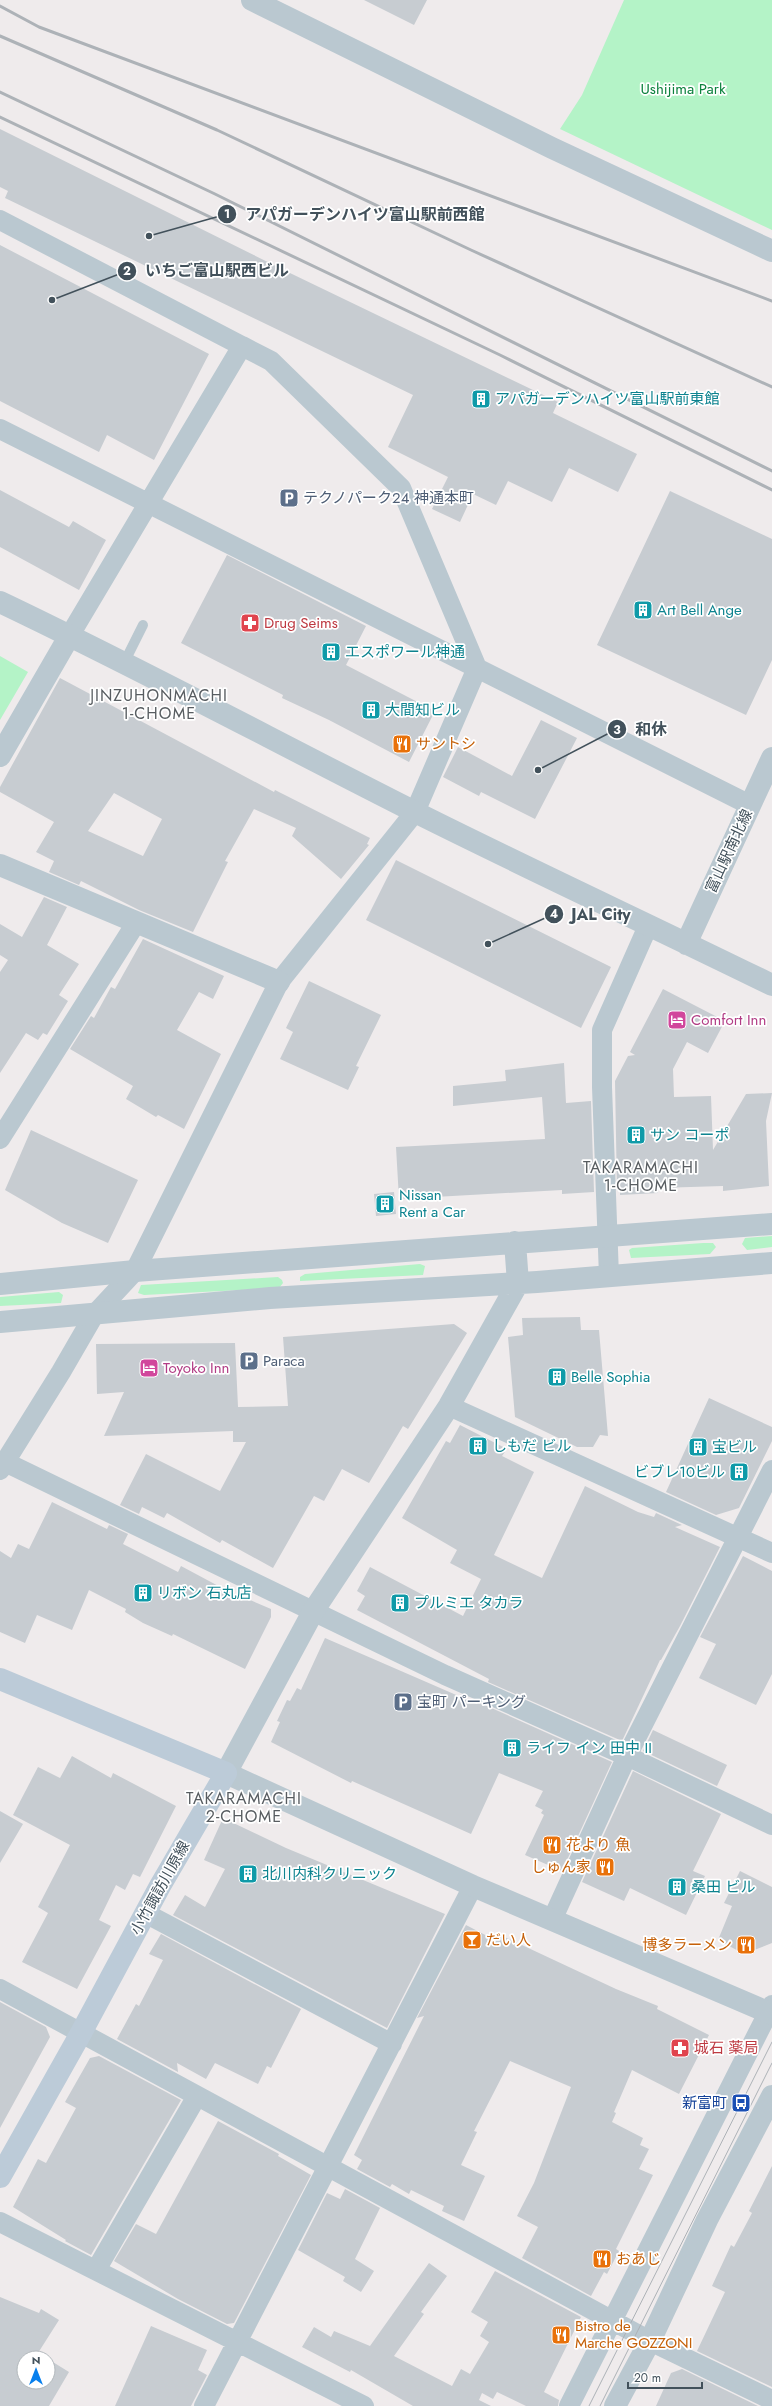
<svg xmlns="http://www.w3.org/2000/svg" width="772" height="2406" font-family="Jost,'Noto Sans JP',sans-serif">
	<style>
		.green { fill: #b4f3c7 }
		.building { fill: #c7ccd1; fill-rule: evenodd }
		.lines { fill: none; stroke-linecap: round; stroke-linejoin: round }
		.service { stroke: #bac8d0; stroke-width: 10 }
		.minor { stroke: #bac8d0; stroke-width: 20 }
		.tertiary { stroke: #bac8d0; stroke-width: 22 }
		.secondary { stroke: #bccbd8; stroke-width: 22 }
		.tram { stroke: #adb2b7; stroke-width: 1 }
		.rail { stroke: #adb2b7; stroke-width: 3 }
		.labels { text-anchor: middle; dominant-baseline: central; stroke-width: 3.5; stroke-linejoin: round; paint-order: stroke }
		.park-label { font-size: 15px; fill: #0d823e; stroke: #fff }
		.culture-label { font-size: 15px; fill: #0d838f; stroke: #fff; text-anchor: start }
		.service-label { font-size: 15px; fill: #4e5e75; stroke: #fff; text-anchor: start }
		.health-label { font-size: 15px; fill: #be3a42; stroke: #fff; text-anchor: start }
		.food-label { font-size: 15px; fill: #c56008; stroke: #fff; text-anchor: start }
		.street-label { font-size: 15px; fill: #42515b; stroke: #fff }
		.hotel-label { font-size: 15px; fill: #b23c85; stroke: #fff; text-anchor: start }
		.transit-label { font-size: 15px; fill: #164399; stroke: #fff; text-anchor: end }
		.neighbourhood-label { font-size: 16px; letter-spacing: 1px; fill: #585d61; stroke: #fff }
		.leader { fill: none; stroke: #42515b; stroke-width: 1.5 }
		.callout-dot { fill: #42515b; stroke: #fff; stroke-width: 1.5 }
		.mark-label { font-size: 12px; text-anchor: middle; font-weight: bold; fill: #fff }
		.callout-label { font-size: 16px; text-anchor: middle; font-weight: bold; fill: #42515b; stroke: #fff; stroke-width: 3.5; stroke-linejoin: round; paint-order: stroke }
	</style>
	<rect width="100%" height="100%" fill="#efebec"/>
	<path class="green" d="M624 0H772V230L560 129 582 95Z
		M0 656 28 672 0 720Z
		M772 1236V1247L747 1250 742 1244 745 1238Z
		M703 1243H713L716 1247 710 1254 631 1258 629 1250 632 1248Z
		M420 1264 425 1266 423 1275 300 1281V1277L305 1274Z
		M278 1277 282 1280 283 1283 279 1288 144 1295 138 1293 141 1285Z
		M59 1292 63 1295 61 1303 0 1306V1297Z"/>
	<path class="building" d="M364 0H427L414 25Z
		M0 129 292 274 558 402 553 413 637 454 618 492 569 468 552 502 508 481 496 505 473 494 460 522 432 509 448 477 388 447 413 395 5 198 8 191 0 187Z
		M0 245 209 354 154 460 107 435 99 452 0 401Z
		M0 490 69 527 73 521 106 540 79 590 0 547Z
		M670 491 772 539V660L746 715 597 645Z
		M227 555 366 626 346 665 435 711 409 762 329 720 282 698 283 695 181 643Z
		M60 678 274 792 275 790 370 838 367 844 369 845 341 879 292 836 296 828 254 809 225 861 228 862 193 932 139 910 81 881 79 885 49 872 54 861 36 852 54 822 0 792V787ZM114 793 162 819 143 856 88 831Z
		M541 720 577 738 535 819 481 792 479 796 443 777 458 747 512 776Z
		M396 860 611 967 581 1028 366 920Z
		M44 897 67 907 47 945 79 964 59 995 68 1001 47 1035 43 1033 38 1040 26 1033 0 1073V972L8 960 0 955V924L22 937Z
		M143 939 224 976 213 999 199 992 177 1030 221 1054 184 1129 158 1115 156 1117 126 1099 133 1086 70 1049 91 1016 94 1018 111 987 115 989Z
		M309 981 381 1015 356 1066 359 1067 348 1090 280 1059 293 1032 286 1028Z
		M663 989 725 1021 708 1053 687 1042 673 1069 674 1097 711 1096 713 1150 746 1094 772 1093 766 1121 769 1186 723 1191V1186L658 1188V1193L620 1195V1191H617L615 1081 628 1056 635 1055 630 1052Z
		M564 1063 566 1103 591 1101 594 1192 562 1194V1190L399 1199 396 1147 545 1139 542 1097 453 1106V1086L506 1081 505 1070Z
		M31 1130 138 1180 108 1243 62 1223 5 1190Z
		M394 1192 396 1214 376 1216 374 1194Z
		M580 1317 581 1330H599L608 1436 600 1435 593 1447H577L515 1417 508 1337 523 1335 522 1318Z
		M454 1324 467 1333 408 1429 403 1426 369 1483 342 1469 324 1501 314 1496 273 1568 222 1540 220 1543 167 1513 164 1518 142 1507 139 1514 120 1505 146 1454 220 1491 246 1442H233V1431L104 1436 124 1392 97 1394 96 1344 235 1343 238 1407 288 1406 283 1337Z
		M709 1398 772 1427V1441L739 1508 716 1515 666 1492Z
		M460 1425 507 1449 502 1456 534 1472 494 1555 542 1578 585 1486 638 1512 654 1517 656 1513 682 1525 675 1527 720 1547 680 1626 661 1660H660L622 1741 488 1682 489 1679 357 1610 365 1596 357 1591 370 1567 463 1616 481 1579 450 1563 457 1550 402 1518 446 1441 450 1443Z
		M52 1502 107 1529 109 1525 128 1534 123 1544 178 1572 181 1566 224 1589 271 1609V1617L245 1669 173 1634 172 1636 143 1623 125 1612 126 1609 89 1590 72 1630 37 1615 25 1643 0 1632V1551L11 1558 18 1544 29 1549Z
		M743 1556 772 1571V1674L756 1705 699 1678 716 1644 700 1637Z
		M325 1638 477 1704 478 1702 612 1762 562 1871 525 1855 544 1815 541 1813 543 1810 535 1806 543 1791 499 1773 471 1834 352 1781 351 1783 271 1742 280 1722 277 1721 287 1700 290 1701 297 1688 301 1690Z
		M653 1730 727 1765 717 1786 643 1751Z
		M72 1756 111 1778 113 1773 176 1806 140 1877 133 1874 125 1890 116 1885 99 1920 111 1926 77 1989 22 1962 48 1913 38 1907 70 1845 13 1815 38 1767 60 1778Z
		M633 1771 721 1814 693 1871 705 1876 686 1915 630 1888 624 1901 582 1882Z
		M0 1811 23 1824 0 1863Z
		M223 1818 286 1848 445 1914 387 2028 173 1915 185 1895 205 1907 225 1869 204 1860Z
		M740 1871 772 1887V1943L744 1954 718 1940 732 1906 724 1903Z
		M466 1925 493 1939 496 1933 616 1989 658 2006 657 2009 709 2035 679 2094 632 2070 614 2112 616 2113 612 2122 643 2138 640 2145 649 2149 639 2169 653 2175 616 2249 619 2251 607 2274 604 2272 591 2296 522 2258 538 2227 517 2216 534 2183 571 2087 510 2061 474 2131 477 2132 461 2165 485 2176 464 2221 442 2211 444 2206 411 2190 409 2194 392 2184 390 2187 357 2169 362 2160 354 2155 424 2016 417 2018Z
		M161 1934 301 2009 271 2068 267 2066 258 2084 215 2063 206 2079 177 2063 178 2072 117 2039 136 2004 139 2006 163 1960 149 1954Z
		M0 2002 46 2027 50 2037 0 2128Z
		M99 2056 181 2100 91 2255 65 2241 66 2240 13 2207 38 2159 46 2163 76 2108 65 2102 90 2058Z
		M218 2121 279 2154 278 2156 311 2175 234 2323 227 2324 178 2299 114 2261 136 2224 156 2234Z
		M772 2166V2387L697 2351 725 2292 712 2286 731 2245 734 2247 752 2213 749 2211Z
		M345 2189 380 2208 355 2259 374 2271 361 2292 343 2281 345 2277 298 2250 327 2193 340 2199Z
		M429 2263 447 2276 421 2312 424 2314 394 2356 452 2386 461 2369 470 2374 489 2342 480 2336 488 2322 471 2312 495 2271 581 2317 544 2392 559 2400 558 2406H526L497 2392 493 2399 482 2393 479 2400 491 2406H413L351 2370 350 2372 302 2347 314 2327 331 2337 334 2331 370 2346Z
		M0 2297 39 2313 41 2309 59 2320 38 2353 46 2358H24V2382H48V2359L69 2372 49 2406H0Z
		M151 2326 207 2350 198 2370 207 2375 191 2406H115Z
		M682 2369 758 2406H656L671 2373Z"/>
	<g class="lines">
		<path class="service" d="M124 663 143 625"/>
		<path class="minor" d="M0 220 242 346
			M0 429 750 805
			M0 1139 136 923
			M609 1276 602 1087V1030L648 926
			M449 1406 772 1553
			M5 1462 445 1675 627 1756 772 1825
			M0 1470 61 1372 94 1315 135 1271 279 982 415 812 477 668 401 488 271 361 242 346 70 635
			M145 1913 392 2044
			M552 1920 627 1756 772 1470
			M0 1989 650 2341 772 2400
			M0 2222 364 2406
			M96 2270 197 2096
			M204 2406 473 1886
			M569 2406 772 2005"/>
		<path class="tertiary" d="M252 0 552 148 772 251
			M0 602C141 669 278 743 417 813 535 872 654 927 772 985
			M0 756 70 635
			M0 865 279 982
			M686 944 772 758
			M515 1242 518 1283 449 1406 314 1610 226 1773 473 1886 772 2014
			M0 1284 135 1271 772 1224
			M0 1322 270 1298 537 1282 772 1263
			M615 2406 650 2341 707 2220 772 2096"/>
		<path class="secondary" d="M0 1679 226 1773 160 1886 81 2033 0 2177"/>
		<path class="tram" d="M589 2406 772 2042
			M600 2406 772 2063"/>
		<path class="rail" d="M0 6 39 27 772 301
			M0 36 217 130 471 250 772 387
			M0 92 215 194 772 471
			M0 117 500 355 772 490"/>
	</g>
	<defs>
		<g id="building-square" transform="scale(1)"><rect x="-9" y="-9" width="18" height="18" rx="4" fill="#0f9aa8" stroke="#fff"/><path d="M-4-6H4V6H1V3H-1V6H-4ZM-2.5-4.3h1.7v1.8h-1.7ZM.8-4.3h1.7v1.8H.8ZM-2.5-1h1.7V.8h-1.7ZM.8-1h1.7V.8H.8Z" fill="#fff"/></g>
		<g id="parking-square" transform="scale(1)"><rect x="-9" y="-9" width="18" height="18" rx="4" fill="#5c6f8a" stroke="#fff"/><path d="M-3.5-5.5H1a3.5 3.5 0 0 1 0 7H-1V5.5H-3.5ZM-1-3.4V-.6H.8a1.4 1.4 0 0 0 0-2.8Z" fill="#fff"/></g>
		<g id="pharmacy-square" transform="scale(1)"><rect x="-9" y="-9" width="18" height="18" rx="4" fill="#e0444e" stroke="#fff"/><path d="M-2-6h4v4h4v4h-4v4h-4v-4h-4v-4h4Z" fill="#fff"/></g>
		<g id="restaurant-square" transform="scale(1)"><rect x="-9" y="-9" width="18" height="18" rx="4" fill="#e8710a" stroke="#fff"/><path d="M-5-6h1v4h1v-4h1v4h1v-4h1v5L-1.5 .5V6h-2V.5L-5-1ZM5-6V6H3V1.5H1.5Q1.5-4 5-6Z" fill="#fff"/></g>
		<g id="hotel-square" transform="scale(1)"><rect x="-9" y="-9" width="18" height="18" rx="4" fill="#d1479c" stroke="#fff"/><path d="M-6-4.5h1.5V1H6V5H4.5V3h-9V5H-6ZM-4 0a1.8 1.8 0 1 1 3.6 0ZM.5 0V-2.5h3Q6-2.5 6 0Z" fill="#fff"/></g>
		<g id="bar-square" transform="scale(1)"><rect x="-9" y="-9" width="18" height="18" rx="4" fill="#e8710a" stroke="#fff"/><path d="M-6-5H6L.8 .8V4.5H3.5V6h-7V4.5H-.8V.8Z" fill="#fff"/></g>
		<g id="bus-square" transform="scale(1)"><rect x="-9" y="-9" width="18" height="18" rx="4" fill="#1a4fb4" stroke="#fff"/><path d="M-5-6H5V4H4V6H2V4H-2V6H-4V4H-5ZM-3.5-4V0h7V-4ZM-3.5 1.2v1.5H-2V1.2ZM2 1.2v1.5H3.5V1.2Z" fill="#fff"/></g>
	</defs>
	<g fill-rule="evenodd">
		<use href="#building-square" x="481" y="399"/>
		<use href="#parking-square" x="289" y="498"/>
		<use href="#building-square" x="643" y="610"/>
		<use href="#pharmacy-square" x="250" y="623"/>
		<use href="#building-square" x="331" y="652"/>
		<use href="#building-square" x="371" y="710"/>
		<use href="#restaurant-square" x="402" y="744"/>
		<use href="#hotel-square" x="677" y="1020"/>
		<use href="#building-square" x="636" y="1135"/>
		<use href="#building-square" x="385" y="1204"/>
		<use href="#parking-square" x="249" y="1361"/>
		<use href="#hotel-square" x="149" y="1368"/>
		<use href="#building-square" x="557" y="1377"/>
		<use href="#building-square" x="478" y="1446"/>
		<use href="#building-square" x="698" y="1447"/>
		<use href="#building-square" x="739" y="1472"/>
		<use href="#building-square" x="143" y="1593"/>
		<use href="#building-square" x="400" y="1603"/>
		<use href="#parking-square" x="403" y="1702"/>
		<use href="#building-square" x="512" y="1748"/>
		<use href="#restaurant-square" x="552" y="1845"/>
		<use href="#restaurant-square" x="605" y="1867"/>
		<use href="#building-square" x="248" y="1874"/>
		<use href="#building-square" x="677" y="1887"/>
		<use href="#bar-square" x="472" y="1940"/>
		<use href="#restaurant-square" x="746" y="1945"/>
		<use href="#pharmacy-square" x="680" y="2048"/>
		<use href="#bus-square" x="741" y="2103"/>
		<use href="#restaurant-square" x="602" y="2259"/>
		<use href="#restaurant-square" x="561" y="2335"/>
	</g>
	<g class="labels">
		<g class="park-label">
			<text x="683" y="89">Ushijima Park</text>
		</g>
		<g class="culture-label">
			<text x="495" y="399">アパガーデンハイツ富山駅前東館</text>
			<text x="657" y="610">Art Bell Ange</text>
			<text x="345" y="652">エスポワール神通</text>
			<text x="385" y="710">大間知ビル</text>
			<text x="650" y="1135">サン コーポ</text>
			<text x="399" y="1195">Nissan<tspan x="399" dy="17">Rent a Car</tspan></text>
			<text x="571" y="1377">Belle Sophia</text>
			<text x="492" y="1446">しもだ ビル</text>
			<text x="712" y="1447">宝ビル</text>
			<text x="725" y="1472" text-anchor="end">ビブレ10ビル</text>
			<text x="157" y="1593">リボン 石丸店</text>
			<text x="414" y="1603">プルミエ タカラ</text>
			<text x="526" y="1748">ライフ イン 田中 II</text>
			<text x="262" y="1874">北川内科クリニック</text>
			<text x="691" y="1887">桑田 ビル</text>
		</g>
		<g class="service-label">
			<text x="303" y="498">テクノパーク24 神通本町</text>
			<text x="263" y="1361">Paraca</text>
			<text x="417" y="1702">宝町 パーキング</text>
		</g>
		<g class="health-label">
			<text x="264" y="623">Drug Seims</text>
			<text x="694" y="2048">城石 薬局</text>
		</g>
		<g class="food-label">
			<text x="416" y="744">サントシ</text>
			<text x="566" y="1845">花より 魚</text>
			<text x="591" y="1867" text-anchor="end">しゅん家</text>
			<text x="486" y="1940">だい人</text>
			<text x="732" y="1945" text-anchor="end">博多ラーメン</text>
			<text x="616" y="2259">おあじ</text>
			<text x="575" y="2326">Bistro de<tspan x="575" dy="17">Marche GOZZONI</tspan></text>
		</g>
		<g class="street-label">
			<text transform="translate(729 851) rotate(-65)">富山駅南北線</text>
			<text transform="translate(160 1888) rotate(-61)">小竹諏訪川原線</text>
		</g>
		<g class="hotel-label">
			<text x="691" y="1020">Comfort Inn</text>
			<text x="163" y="1368">Toyoko Inn</text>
		</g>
		<g class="transit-label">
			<text x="727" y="2103">新富町</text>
		</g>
		<g class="neighbourhood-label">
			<text x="159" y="695">JINZUHONMACHI<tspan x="159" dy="18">1-CHOME</tspan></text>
			<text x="641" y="1167">TAKARAMACHI<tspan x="641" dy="18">1-CHOME</tspan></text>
			<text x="244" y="1798">TAKARAMACHI<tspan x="244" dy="18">2-CHOME</tspan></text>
		</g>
	</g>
	<path class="leader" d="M149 236L227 214M52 300L127 271M538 770L617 729M488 944L554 914"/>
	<g class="callout-dot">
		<circle cx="149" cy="236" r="4"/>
		<circle cx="52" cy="300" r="4"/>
		<circle cx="538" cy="770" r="4"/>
		<circle cx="488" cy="944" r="4"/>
		<circle cx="227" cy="214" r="10"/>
		<circle cx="127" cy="271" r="10"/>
		<circle cx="617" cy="729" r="10"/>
		<circle cx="554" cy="914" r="10"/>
	</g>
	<g class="mark-label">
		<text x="227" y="218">1</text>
		<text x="127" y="275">2</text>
		<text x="617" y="734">3</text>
		<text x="554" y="918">4</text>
	</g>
	<g class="callout-label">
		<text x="365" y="220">アパガーデンハイツ富山駅前西館</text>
		<text x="217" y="276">いちご富山駅西ビル</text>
		<text x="651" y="735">和休</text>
		<text x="601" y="920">JAL City</text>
	</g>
	<g transform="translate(36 2370)"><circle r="19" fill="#ffffff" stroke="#b3b9bd"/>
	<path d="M0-3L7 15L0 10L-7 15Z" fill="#077fed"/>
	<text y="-6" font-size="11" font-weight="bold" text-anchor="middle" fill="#42515b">N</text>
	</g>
	<path d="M628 2382v6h74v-6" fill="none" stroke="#42515b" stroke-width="2"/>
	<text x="634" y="2382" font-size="12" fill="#42515b" stroke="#ffffff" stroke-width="3" paint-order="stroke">20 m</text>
</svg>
